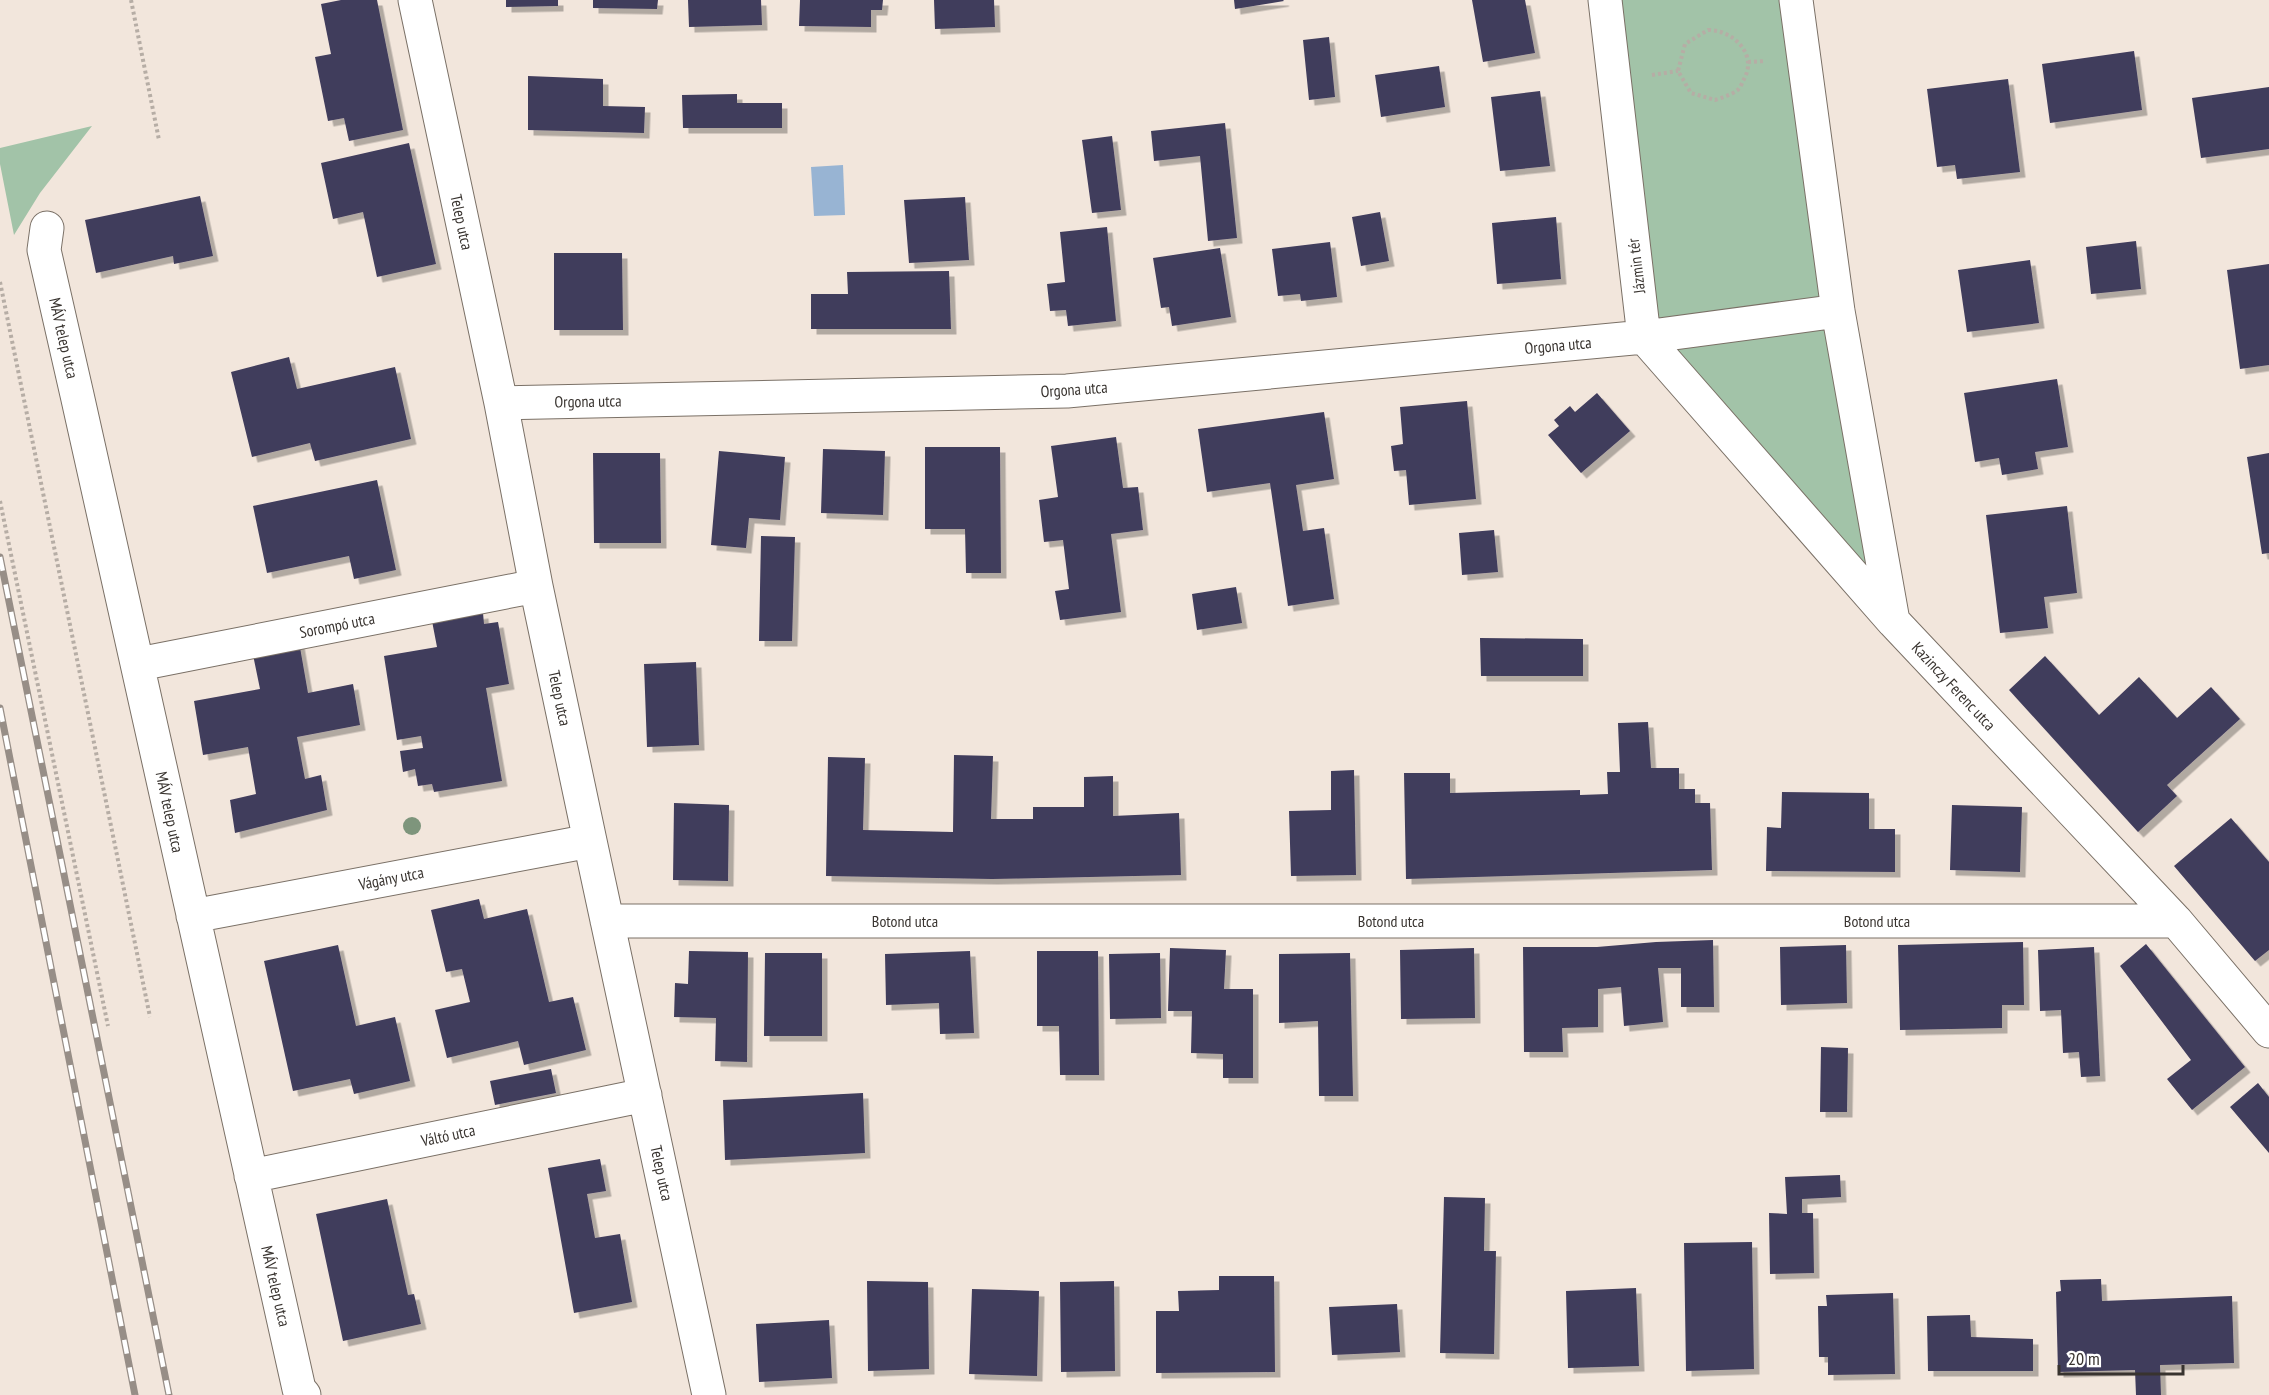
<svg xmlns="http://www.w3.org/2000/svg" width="2269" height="1395" font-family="'PT Sans Narrow',sans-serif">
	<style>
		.green { fill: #a2c3a8 }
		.water { fill: #98b4d3 }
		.building { fill: #413c5c; filter: url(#shadow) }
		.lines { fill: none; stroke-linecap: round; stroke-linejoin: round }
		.minor-casing { stroke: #7a7066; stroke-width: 35 }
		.path { stroke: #b6ada5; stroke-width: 4; stroke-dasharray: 3 3; stroke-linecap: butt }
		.minor { stroke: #fff; stroke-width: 33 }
		.rail-casing { stroke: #978e87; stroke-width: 7 }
		.rail { stroke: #fff; stroke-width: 4.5; stroke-dasharray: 14; stroke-linecap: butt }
		.tree { fill: #7e957c }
		.labels { text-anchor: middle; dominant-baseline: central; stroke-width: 6; stroke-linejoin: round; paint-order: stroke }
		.street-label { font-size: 16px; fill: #38332f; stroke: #fff }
	</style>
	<defs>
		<filter id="shadow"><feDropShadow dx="5.5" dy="5.5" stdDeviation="0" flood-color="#0004"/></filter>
	</defs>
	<rect width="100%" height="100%" fill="#f2e6dc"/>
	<path class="green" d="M1605 0H1796L1893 621 1644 337Z
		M92 126 40 193 14 235 0 164V148Z"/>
	<path class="water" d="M843 165 845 215 814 216 811 167Z"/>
	<path class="building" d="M341 0H377L403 130 349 141 344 118 328 121 315 57 331 54 321 4Z
		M506 0H558V6L506 7Z
		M593 0H658L657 9 593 8Z
		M688 0H761L762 25 689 27Z
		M800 0H883L882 10H871V27L799 26Z
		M934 0H994L995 27 935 29Z
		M1234 0H1283L1284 1 1235 9Z
		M1472 0H1525L1535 53 1483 62Z
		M1329 37 1335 97 1309 100 1303 40Z
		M2134 51 2142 110 2050 123 2042 64Z
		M1439 66 1445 107 1381 117 1375 75Z
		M528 76 603 79V106L645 107 644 133 528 130Z
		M2008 79 2020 172 1957 179 1955 165 1937 167 1927 89Z
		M2269 87V149L2201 158 2192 98Z
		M1540 91 1550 166 1500 171 1491 97Z
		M737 94V103H782V128H683L682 95Z
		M1225 123 1237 238 1208 241 1200 156 1154 161 1151 131Z
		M1112 136 1121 210 1092 213 1082 140Z
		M409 143 436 264 377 277 363 212 333 219 321 163Z
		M200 196 213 256 174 264 173 256 96 273 85 220Z
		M965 197 969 260 909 263 904 200Z
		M1380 212 1389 261 1361 266 1352 217Z
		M1556 217 1561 279 1497 284 1492 223Z
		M1107 227 1116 321 1068 326 1066 310 1050 311 1047 284 1065 282 1060 232Z
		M2136 241 2141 289 2091 294 2086 247Z
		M1330 242 1337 297 1301 301 1300 294 1278 296 1272 249Z
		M1220 248 1231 317 1172 326 1169 307 1161 308 1153 258Z
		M554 253H622L623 330H554Z
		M2030 260 2039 323 1967 332 1958 270Z
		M2269 264V365L2240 369 2227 270Z
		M949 271 951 329H811V294H848L847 272Z
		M289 357 297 389 395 367 411 439 315 461 310 443 252 457 231 372Z
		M2057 379 2068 447 2035 452 2038 469 2002 475 1999 458 1975 462 1964 393Z
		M1597 393 1630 431 1581 473 1548 435 1559 426 1554 420 1570 406 1575 412Z
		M1467 401 1476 499 1409 505 1406 470 1394 471 1391 446 1403 444 1400 407Z
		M1324 412 1334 479 1296 485 1303 531 1324 528 1334 599 1288 606 1270 483 1207 492 1198 429Z
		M1116 437 1123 488 1138 487 1143 530 1111 534 1121 612 1060 620 1055 591 1069 589 1063 540 1044 542 1039 500 1058 497 1051 446Z
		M925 447H1000L1001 573H966L965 529H925Z
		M823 449 885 451 883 515 821 513Z
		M719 451 785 457 780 520 749 518 746 548 711 545Z
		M593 453H660L661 543H594Z
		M2269 453V553L2262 554 2247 457Z
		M377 480 396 570 354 579 349 556 267 573 253 506Z
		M2067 506 2077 593 2044 597 2048 628 2000 633 1986 515Z
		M1494 530 1498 572 1462 575 1459 533Z
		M761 536 795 537 792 641H759Z
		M1236 587 1242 623 1197 630 1192 594Z
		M483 613 484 624 498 622 509 684 486 688 502 781 434 792 432 784 418 786 415 769 403 772 400 751 423 748 421 736 397 740 384 656 437 647 432 621Z
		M298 636 308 693 353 684 360 725 297 737 305 779 321 775 327 810 235 833 230 800 256 794 248 747 203 755 194 701 260 689 251 645Z
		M1480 638 1583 639V676H1481Z
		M2045 656 2099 715 2139 677 2177 718 2211 687 2240 719 2167 785 2177 796 2138 832 2009 690Z
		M696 662 699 745 647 747 644 664Z
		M1648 722 1651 768H1679V789H1695V803H1710L1712 870 1406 879 1404 773H1450V793L1580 790V795L1608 794 1607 772H1620L1618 723Z
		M954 755 993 756 991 819H1033V807H1084V777L1113 776V816L1179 813 1181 875 992 879 826 876 828 757 865 758 863 830 953 832Z
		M1354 770 1356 875 1291 876 1289 811 1331 810V771Z
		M1782 792 1869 793V829H1895V872L1766 871 1767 827 1781 828Z
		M674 803 729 805 728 881 673 880Z
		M1952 805 2022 807 2020 872 1950 870Z
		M2231 818 2269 862V950L2255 961 2174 866Z
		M479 899 484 919 527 909 549 1002 573 997 586 1050 524 1065 518 1041 447 1058 435 1010 470 1002 462 969 446 972 431 910Z
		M1713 940 1714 1007H1681V968H1658L1663 1022 1624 1026 1621 987 1598 989V1027L1562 1028 1563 1052H1524L1523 947H1597L1656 942Z
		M2023 942 2024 1005H2002V1028L1900 1030 1898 945Z
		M2146 944 2245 1067 2192 1110 2167 1079 2191 1060 2120 966Z
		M338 945 356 1026 395 1017 410 1081 354 1094 350 1079 293 1091 264 961Z
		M1846 945 1847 1003 1781 1005 1780 947Z
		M2094 947 2100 1076 2081 1077 2079 1052 2063 1053 2061 1010 2040 1011 2038 950Z
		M1170 948 1226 950 1224 989H1253V1078H1223V1054L1191 1053 1192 1011H1168Z
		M1474 948 1475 1018 1401 1019 1400 950Z
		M689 951 748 952 747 1062 715 1061 716 1018 674 1017 675 983 688 984Z
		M970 951 974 1033 940 1034 939 1003 886 1005 885 954Z
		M1037 951H1098L1099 1075H1060L1059 1026H1037Z
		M765 953H822V1036H764Z
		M1160 953 1161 1018 1110 1019 1109 954Z
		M1350 953 1353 1096H1319L1318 1021 1279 1023V954Z
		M1821 1047 1848 1048 1847 1112H1820Z
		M551 1069 556 1093 495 1105 490 1081Z
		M2258 1083 2269 1097V1153L2230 1107Z
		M863 1093 865 1153 725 1160 723 1100Z
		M600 1159 606 1191 587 1194 595 1238 620 1234 632 1302 574 1313 548 1168Z
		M1840 1175 1841 1197 1802 1199V1213H1813L1814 1273 1770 1274 1769 1213 1787 1214 1785 1177Z
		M1444 1197 1485 1198 1484 1251H1496L1494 1354 1440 1353Z
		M387 1199 408 1295 414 1294 421 1324 343 1341 316 1214Z
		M1752 1242 1754 1369 1686 1371 1684 1243Z
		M1219 1276H1274L1275 1372 1156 1373V1311H1179L1178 1291 1219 1290Z
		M2101 1279 2102 1301 2232 1296 2234 1363 2160 1365 2161 1395H2136L2135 1370 2058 1372 2056 1292 2061 1291 2060 1280Z
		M867 1281 928 1282 929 1369 868 1371Z
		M1114 1281 1115 1371 1061 1372 1060 1282Z
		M1636 1288 1639 1366 1568 1368 1566 1291Z
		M972 1289 1039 1291 1037 1376 969 1374Z
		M1893 1293 1895 1374 1828 1375V1357H1819L1818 1306H1827L1826 1295Z
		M1397 1304 1400 1352 1332 1355 1329 1307Z
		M1970 1315 1971 1337 2033 1339V1371H1928L1927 1316Z
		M829 1320 832 1378 759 1382 756 1324Z"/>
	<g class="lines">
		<g class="minor-casing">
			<path id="minor" d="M415 0 501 403 536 586 590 841 709 1395
				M1605 0 1644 337
				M1796 0 1838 311 1893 621
				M47 228 44 250C131 629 213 1009 299 1389L304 1395
				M1644 337 1893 621 2176 921 2269 1031
				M501 403 1067 391 1644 337 1838 311
				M139 664 536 586
				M193 916 590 841
				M607 921H2176
				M251 1176 645 1095"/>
		</g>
		<path class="path" d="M131 0 159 140
			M1708 30C1733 30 1758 54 1744 79 1742 83 1740 89 1736 91 1731 95 1721 98 1715 100L1691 93 1678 71 1685 44Z
			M1748 62 1766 61
			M1652 75 1678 71
			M0 282 150 1017
			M0 501 108 1026"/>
		<use href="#minor" class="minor"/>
		<g class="rail-casing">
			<path id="rail" d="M0 557 169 1395
				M0 708 135 1395"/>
		</g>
		<use href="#rail" class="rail"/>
	</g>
	<circle class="tree" cx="412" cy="826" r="9"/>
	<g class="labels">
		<g class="street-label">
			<text transform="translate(462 222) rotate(78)">Telep utca</text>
			<text transform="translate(1636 266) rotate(-97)">Jázmin tér</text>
			<text transform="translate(64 338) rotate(77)">MÁV telep utca</text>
			<text transform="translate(1558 345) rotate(-5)">Orgona utca</text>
			<text transform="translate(1074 389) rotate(-4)">Orgona utca</text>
			<text transform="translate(588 401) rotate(-1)">Orgona utca</text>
			<text transform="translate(337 625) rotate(-11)">Sorompó utca</text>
			<text transform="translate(1954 686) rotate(47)">Kazinczy Ferenc utca</text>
			<text transform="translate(560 698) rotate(78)">Telep utca</text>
			<text transform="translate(170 812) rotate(78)">MÁV telep utca</text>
			<text transform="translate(391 878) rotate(-11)">Vágány utca</text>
			<text x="905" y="921">Botond utca</text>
			<text x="1391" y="921">Botond utca</text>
			<text x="1877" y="921">Botond utca</text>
			<text transform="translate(448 1135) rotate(-12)">Váltó utca</text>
			<text transform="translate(662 1173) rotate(78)">Telep utca</text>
			<text transform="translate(276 1286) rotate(77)">MÁV telep utca</text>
		</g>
	</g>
	<path d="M2059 1365v9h124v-9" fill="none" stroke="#38332f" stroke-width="3"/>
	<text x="2068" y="1365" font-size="18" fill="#38332f" stroke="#ffffff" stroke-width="4.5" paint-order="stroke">20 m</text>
</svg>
